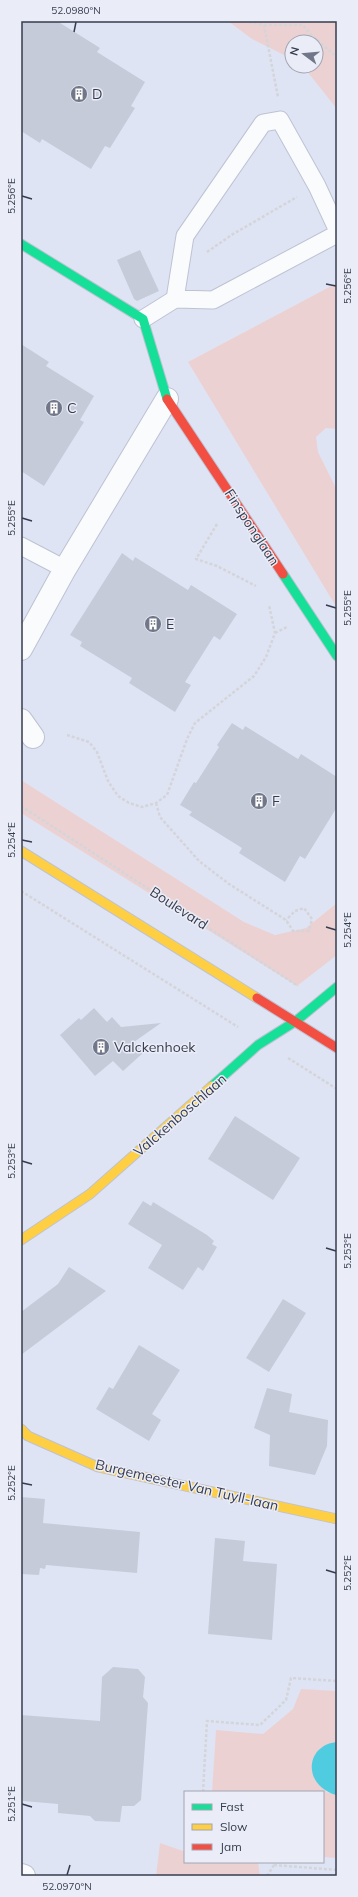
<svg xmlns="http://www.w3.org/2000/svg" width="358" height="1897" font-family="Mulish,sans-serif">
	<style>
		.green { fill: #ecd1d2 }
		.water { fill: #50cce1 }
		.building { fill: #c6cbda }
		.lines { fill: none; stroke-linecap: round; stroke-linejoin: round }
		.lane-casing { stroke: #bec2d3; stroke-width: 19 }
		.street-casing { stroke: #bec2d3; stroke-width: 24 }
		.fast-casing { stroke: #bec2d3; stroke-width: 11 }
		.slow-casing { stroke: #bec2d3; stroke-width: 11 }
		.jam-casing { stroke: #bec2d3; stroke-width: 11 }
		.path { stroke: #d3d5da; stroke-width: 2.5; stroke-dasharray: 3 2; stroke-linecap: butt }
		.lane { stroke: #fafbfd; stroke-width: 17 }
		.street { stroke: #fafbfd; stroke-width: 22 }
		.fast { stroke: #16e098; stroke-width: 9 }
		.slow { stroke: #ffcf43; stroke-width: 9 }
		.jam { stroke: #f24e42; stroke-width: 9 }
		.ticks { fill: none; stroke: #363c4f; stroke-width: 1.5 }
		.labels { text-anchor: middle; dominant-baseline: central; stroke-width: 3; stroke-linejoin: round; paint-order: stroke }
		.poi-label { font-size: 14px; fill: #363c4f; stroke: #eaedf7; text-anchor: start }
		.street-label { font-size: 14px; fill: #363c4f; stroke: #eaedf7 }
		.neatline { fill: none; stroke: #363c4f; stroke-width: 1.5 }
		.ticks-label { font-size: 10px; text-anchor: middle; fill: #363c4f }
	</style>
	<rect width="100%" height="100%" fill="#dfe4f4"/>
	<path class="green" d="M228 21H337V109L306 70 301 66H316V42H292V59L252 39Z
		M337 283V429L326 428 316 437 318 452 337 490V608L188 362Z
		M21 780 244 922 275 935 306 928 337 903V955L297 986 21 813Z
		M301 1689 337 1691V1742H335L326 1792 337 1795V1858L323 1857V1792H212L216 1730 263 1734 293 1709Z
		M160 1843 183 1851 185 1849V1862H258L260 1876H156Z"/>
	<path class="water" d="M337 1742V1795H336C302 1785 305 1745 337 1742Z"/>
	<path class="building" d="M21 21H57L100 48 97 52 145 82 131 106 135 108 110 148 105 146 91 169 42 139 40 143 21 131Z
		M140 250 159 291 137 301 134 299 117 260Z
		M21 344 49 362 46 366 94 396 80 420 84 422 44 486 21 471Z
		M122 553 133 561 135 557 188 590 191 585 237 614 220 640 214 636 185 682 191 685 175 712 129 683 132 678 80 646 82 642 70 635Z
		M232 723 243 730 245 726 298 759 301 754 337 777V807L305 859 300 856 285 882 239 853 242 848 189 815 192 812 180 805 194 782 196 783 219 747 217 745Z
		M94 1008 107 1022 112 1017 121 1027 161 1023 134 1042 143 1053 123 1071 113 1061 95 1076 60 1035 79 1018 81 1020Z
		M235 1116 300 1158 273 1200 208 1159Z
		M143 1201 151 1206 153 1202 207 1235 214 1241 212 1244 217 1247 203 1271 198 1267 183 1290 148 1268 162 1245 128 1224Z
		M69 1267 106 1291 21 1355V1312L58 1284Z
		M283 1299 306 1313 269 1372 246 1358Z
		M139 1345 180 1370 152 1414 161 1420 149 1441 96 1409 109 1387 113 1389Z
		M267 1388 292 1394 289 1412 328 1420 327 1446 315 1475 269 1466 270 1435 254 1428Z
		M21 1497 45 1499 43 1523 140 1532 137 1573 46 1565 45 1569 40 1568 39 1575 21 1574Z
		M215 1538 245 1541 243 1561 277 1564 272 1640 208 1634Z
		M113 1667 138 1669 145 1677 143 1697 148 1703 141 1800 134 1806H122L120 1822 95 1821 90 1816 58 1813V1804L23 1801 21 1790V1715L100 1721 102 1677Z"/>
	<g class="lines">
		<g class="lane-casing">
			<path id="lane" d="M175 299 185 236 263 123 280 120 317 186 337 229
				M175 299 213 300 337 234
				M143 319 175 299
				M21 546 65 569"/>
		</g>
		<g class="street-casing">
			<path id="street" d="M21 649 65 569 167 399
				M21 720 33 737
				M21 1875 24 1876"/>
		</g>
		<g class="fast-casing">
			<path id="fast" d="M21 244 143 319 167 399
				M283 574 337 656
				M212 1086 258 1045 296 1021 337 987"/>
		</g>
		<g class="slow-casing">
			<path id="slow" d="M21 851 257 998
				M21 1240 90 1194 212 1086
				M21 1429 28 1436 98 1467 337 1519"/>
		</g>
		<g class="jam-casing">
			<path id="jam" d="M167 399 283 574
				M257 998 337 1048"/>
		</g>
		<path class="path" d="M244 21 264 25 278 97
			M264 25H303L312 36 337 57
			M207 252 233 234 297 197
			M217 524 196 559 217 566 256 586
			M275 633 287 627
			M67 735 89 742 97 752 108 781 118 796 129 803 142 807 156 803 167 795 187 739 195 723 254 676 266 657 275 633 269 605
			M156 803 160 817 199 861 229 884 286 920 293 931H309L312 919 304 908 295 911 286 920
			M21 806 298 986
			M21 891 238 1027
			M288 1058 337 1089
			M203 1792 207 1721 260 1725 286 1700 291 1678 337 1681
			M274 1865 337 1870
			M267 1876 274 1865V1862"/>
		<use href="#lane" class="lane"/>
		<use href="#street" class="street"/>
		<use href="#fast" class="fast"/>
		<use href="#slow" class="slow"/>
		<use href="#jam" class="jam"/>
	</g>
	<path class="ticks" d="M74 32 76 22M22 196 32 199M326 284 336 286M22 518 32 521M326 605 336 608M22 840 32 842M326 927 336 930M22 1161 32 1164M326 1248 336 1251M22 1483 32 1485M326 1570 336 1573M22 1804 32 1807M67 1875 70 1865"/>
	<defs>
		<g id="building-disc" transform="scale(0.9)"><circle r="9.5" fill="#717789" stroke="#eaedf7"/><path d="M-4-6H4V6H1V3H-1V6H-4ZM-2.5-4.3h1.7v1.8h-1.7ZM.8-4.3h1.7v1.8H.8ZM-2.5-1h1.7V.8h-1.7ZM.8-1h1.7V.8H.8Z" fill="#fff"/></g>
	</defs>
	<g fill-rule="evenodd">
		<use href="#building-disc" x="79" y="94"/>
		<use href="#building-disc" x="54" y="408"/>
		<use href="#building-disc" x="153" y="624"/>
		<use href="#building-disc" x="259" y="801"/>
		<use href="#building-disc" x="101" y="1047"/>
	</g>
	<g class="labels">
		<g class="poi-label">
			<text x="92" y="94">D</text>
			<text x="67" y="408">C</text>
			<text x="166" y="624">E</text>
			<text x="272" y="801">F</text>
			<text x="114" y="1047">Valckenhoek</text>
		</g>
		<g class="street-label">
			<text transform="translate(252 527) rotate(57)">Finsponglaan</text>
			<text transform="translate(179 908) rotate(33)">Boulevard</text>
			<text transform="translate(180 1115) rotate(-41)">Valckenboschlaan</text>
			<text transform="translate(187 1485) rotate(13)">Burgemeester Van Tuyll-laan</text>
		</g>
	</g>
	<rect width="358" height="1897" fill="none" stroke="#eaedf7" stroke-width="44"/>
	<rect x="184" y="1791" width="140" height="72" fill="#eaedf7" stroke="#a2a6b4"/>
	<rect x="192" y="1804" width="20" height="6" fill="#16e098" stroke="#a2a6b4"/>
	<text x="220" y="1811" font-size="12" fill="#363c4f">Fast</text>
	<rect x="192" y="1824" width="20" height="6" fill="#ffcf43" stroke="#a2a6b4"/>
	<text x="220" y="1831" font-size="12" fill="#363c4f">Slow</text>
	<rect x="192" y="1844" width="20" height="6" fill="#f24e42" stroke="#a2a6b4"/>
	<text x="220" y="1851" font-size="12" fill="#363c4f">Jam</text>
	<g transform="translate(304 54) rotate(286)"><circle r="19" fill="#eaedf7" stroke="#a2a6b4"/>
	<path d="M0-3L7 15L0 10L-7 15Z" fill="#717789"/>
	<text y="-6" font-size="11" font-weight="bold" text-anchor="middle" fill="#363c4f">N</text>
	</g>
	<rect x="22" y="22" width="314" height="1853" class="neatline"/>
	<g class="ticks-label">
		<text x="76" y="14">52.0980°N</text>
		<text transform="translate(11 196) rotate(-90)" y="4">5.256°E</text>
		<text transform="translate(347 286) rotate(-90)" y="4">5.256°E</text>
		<text transform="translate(11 518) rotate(-90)" y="4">5.255°E</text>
		<text transform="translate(347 608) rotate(-90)" y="4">5.255°E</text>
		<text transform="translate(11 840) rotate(-90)" y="4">5.254°E</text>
		<text transform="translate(347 930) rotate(-90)" y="4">5.254°E</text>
		<text transform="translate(11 1161) rotate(-90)" y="4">5.253°E</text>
		<text transform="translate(347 1251) rotate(-90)" y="4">5.253°E</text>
		<text transform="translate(11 1483) rotate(-90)" y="4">5.252°E</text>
		<text transform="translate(347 1573) rotate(-90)" y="4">5.252°E</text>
		<text transform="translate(11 1804) rotate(-90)" y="4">5.251°E</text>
		<text x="67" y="1890">52.0970°N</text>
	</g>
</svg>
